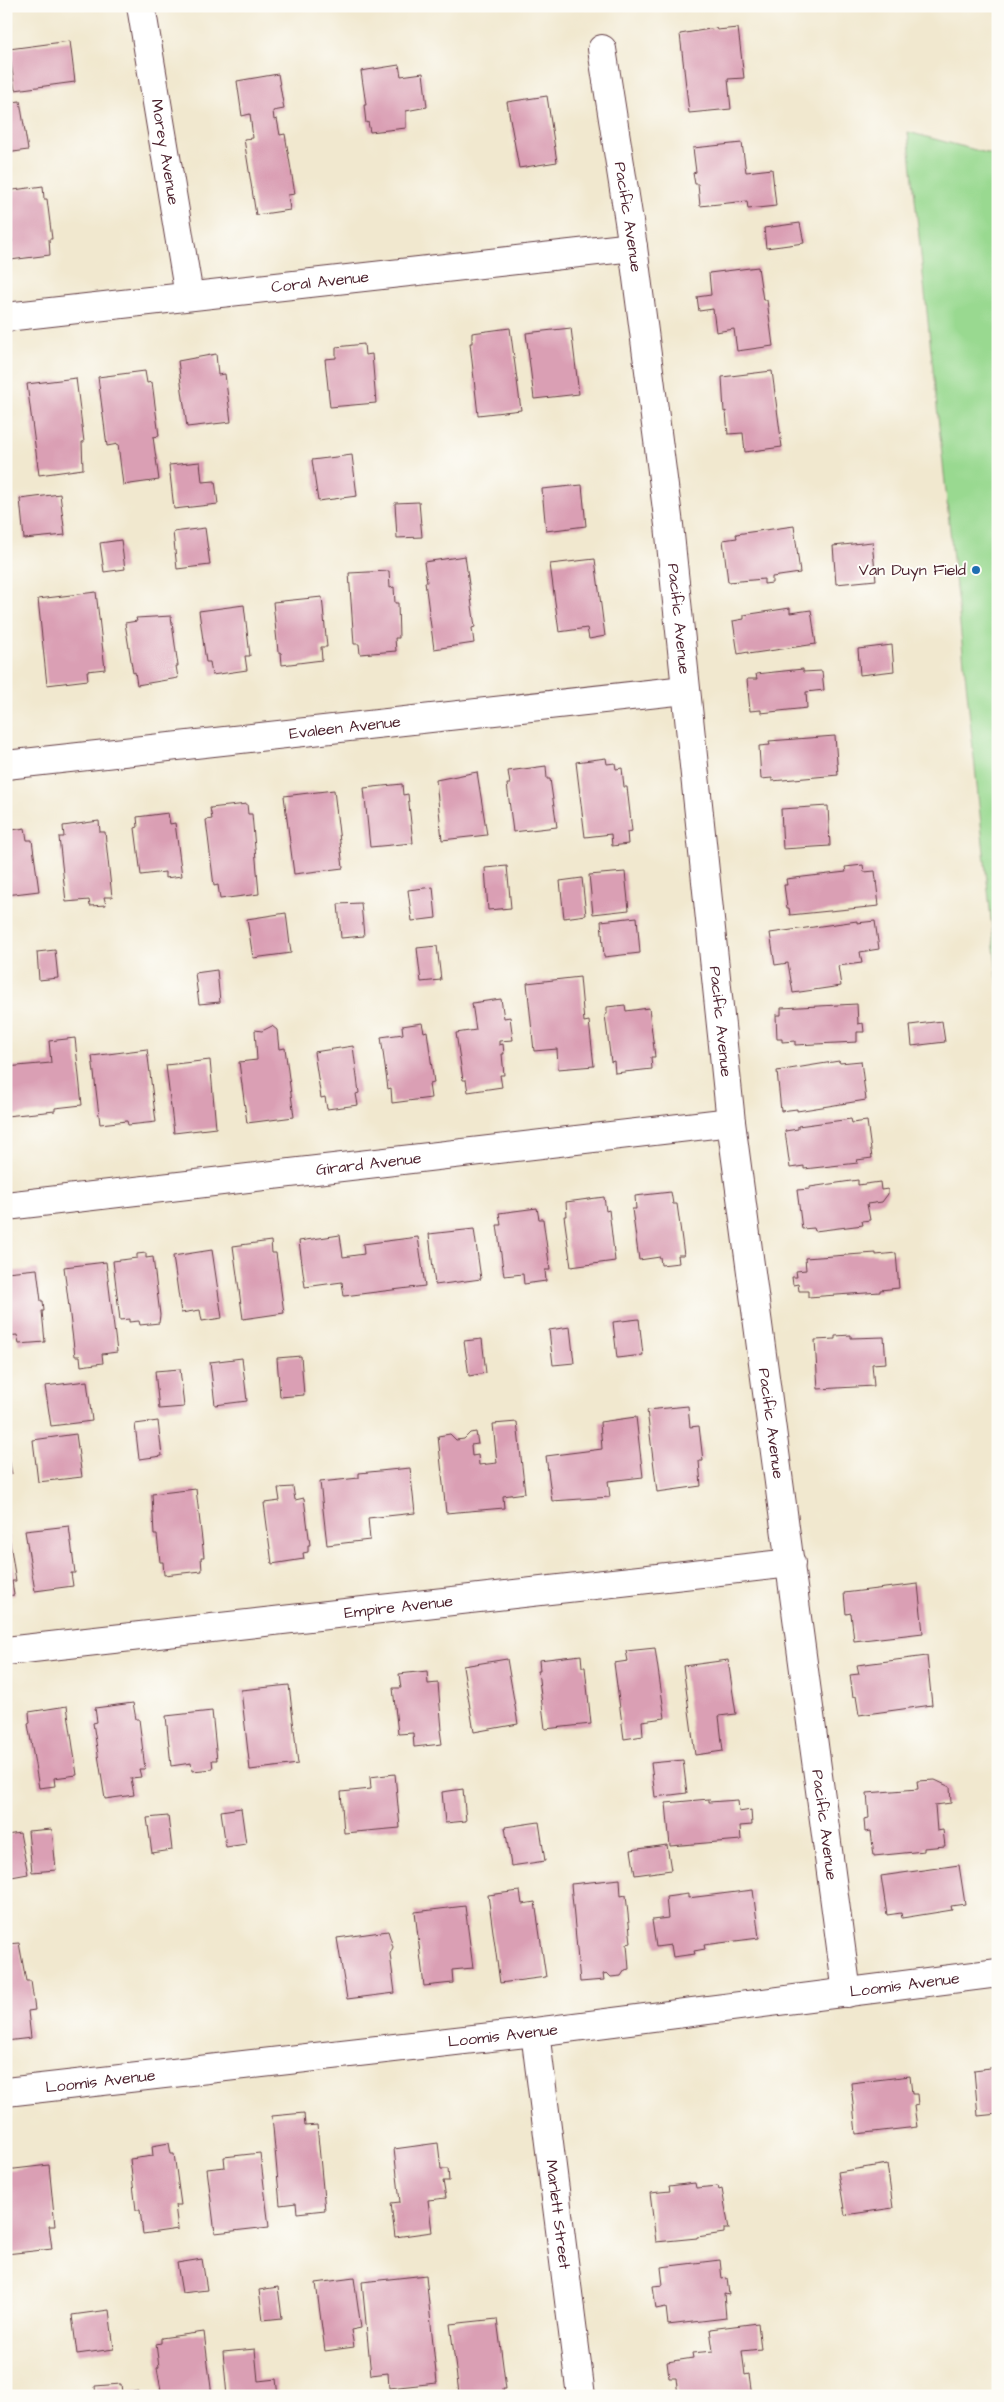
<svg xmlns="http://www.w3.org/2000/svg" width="1004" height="2402" font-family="'Architects Daughter',sans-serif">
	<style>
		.grass { fill: #99d990; stroke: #727c5e }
		.building { fill: #da9fb4 }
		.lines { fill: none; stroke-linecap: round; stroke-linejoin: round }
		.minor-casing { stroke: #633d44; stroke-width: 30 }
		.minor { stroke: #fff; stroke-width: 28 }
		.poi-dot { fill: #1f6fb2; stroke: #fdfcf7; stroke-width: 2 }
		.labels { text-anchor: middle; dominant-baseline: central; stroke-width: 4; stroke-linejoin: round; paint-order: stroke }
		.street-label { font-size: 16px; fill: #4a1f2b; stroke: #fdfcf7 }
		.poi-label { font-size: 16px; fill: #4a1f2b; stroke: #fdfcf7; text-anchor: end }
	</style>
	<rect width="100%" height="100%" fill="#fdfcf7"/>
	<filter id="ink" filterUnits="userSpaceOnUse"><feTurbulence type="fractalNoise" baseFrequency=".02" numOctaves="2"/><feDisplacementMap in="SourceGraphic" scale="10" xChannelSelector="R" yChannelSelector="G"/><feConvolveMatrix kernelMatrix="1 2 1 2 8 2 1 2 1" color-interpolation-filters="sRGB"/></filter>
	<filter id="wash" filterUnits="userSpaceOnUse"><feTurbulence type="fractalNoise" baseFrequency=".0096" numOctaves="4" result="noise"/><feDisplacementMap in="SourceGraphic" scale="20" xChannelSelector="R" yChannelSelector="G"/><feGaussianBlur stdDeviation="1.12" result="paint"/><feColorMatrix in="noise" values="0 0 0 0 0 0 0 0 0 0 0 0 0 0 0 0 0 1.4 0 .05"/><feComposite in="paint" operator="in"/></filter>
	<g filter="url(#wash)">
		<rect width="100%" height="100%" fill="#f1e8cf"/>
		<path class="grass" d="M908 132 998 156V985Z"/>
		<g id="blocks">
			<path class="building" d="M716 28 717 30 738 28 744 78 728 79 731 109 689 113 680 34Z
				M70 41 75 82 15 90 9 49Z
				M399 65 401 76 423 73 427 107 406 111V128L370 132 368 122 366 123 364 105H366L361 71Z
				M278 74 284 109 273 111 274 120 277 119 280 135 285 134 295 194 288 195 290 210 256 215 244 139 253 138 250 114 242 116 237 81Z
				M547 96 557 162 519 168 507 102Z
				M20 101 28 150 6 153V103Z
				M742 143 746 172 772 169 776 206 748 209 747 201 700 206 698 184H695L693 173 696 172 693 148Z
				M43 186 44 199H47L52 239H49L50 255 10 260 8 242H12L6 191Z
				M800 223 804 243 766 248 764 228Z
				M758 267 763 300H767L773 346 737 351 734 329 716 332 713 309 699 311 697 297 711 295 709 273Z
				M510 328 521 410 478 415 470 343H472V333Z
				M571 328 579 394 534 399 526 333Z
				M364 344 365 355 372 354 376 403 330 407 325 359 336 358V347Z
				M216 354 218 375 225 374 231 422 187 427 178 361Z
				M145 371 147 383 152 382 159 436 153 437 159 480 123 485 118 444 107 446 98 377Z
				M772 371 782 447 745 452 743 433 728 434 726 411 724 412 722 377Z
				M76 378 84 442H82L83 469 39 475 27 384Z
				M352 455 357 496 318 501 312 460Z
				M200 462 202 482 215 481 218 504 174 509 169 465Z
				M582 485 586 526 546 531 542 489Z
				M60 494 65 535 24 539 20 499Z
				M419 502 422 537 397 538 395 503Z
				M794 526 800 573 772 577V583L764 584V579L728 582 723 540 737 538 736 534Z
				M205 528 210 565 177 569 173 532Z
				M121 540 125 569 104 572 100 543Z
				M872 542 876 580 836 584 833 546Z
				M465 556 475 627 472 628 474 643 434 649 425 582H427L424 562Z
				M595 559 605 636 589 639 587 628 559 632 550 564Z
				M389 571 390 588 394 587 395 603H398L399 638H395L396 651 360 654 359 644H354L349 573Z
				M96 592 105 669 87 671 88 680 47 685 38 599Z
				M322 597 327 647H321L322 660 282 665 281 652H278L273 602Z
				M244 605 250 656H245L247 670 212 675 210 662H206L199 611Z
				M790 608V613L811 610 816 644 748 654V652L738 654 733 621 744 619V615Z
				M171 616 178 666H176L178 678 137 685 135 672 133 673 125 623 137 621 136 618Z
				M892 645 894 671 860 675 858 649Z
				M803 669V672L822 671 824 690 806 692 807 708 761 713V710L750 711 747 679H757L756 674Z
				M835 736 838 775 772 781V778L761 779 759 746 770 745 769 741Z
				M606 758 607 764 615 763 616 769 622 768 624 787H627L632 831 627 832 628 844 612 846 611 834 585 837 576 762Z
				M546 766 547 779H550L557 827 513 832 507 784H510L508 771Z
				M477 772 487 835 442 840 436 780Z
				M402 784 403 795 408 794 413 843 370 847 364 788Z
				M334 790 343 868 294 874 284 796Z
				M247 804 248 814H252L259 894 220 899 218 885 214 886 206 820 212 819 210 808Z
				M828 806 830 846 783 849 781 809Z
				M168 813 170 824 175 823 182 876 165 878V872L141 875 135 828 138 827 137 817Z
				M99 821 100 832H105L112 897H104L106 905 90 906 89 900 66 902 59 837H64L63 826Z
				M25 828 27 840H32L39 891 6 895V831Z
				M863 865 864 872 875 871 879 906 790 915 789 908H787L784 885H787L786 879 846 872 845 867Z
				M507 866 511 908 488 910 485 868Z
				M625 872 629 910 593 914 589 875Z
				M582 878 586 915 564 918 560 881Z
				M433 887 436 918 412 921 408 890Z
				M361 903 364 936 341 938 338 904Z
				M286 913 291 953 253 958 247 919Z
				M637 917 640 953 604 957 601 921Z
				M857 921V923L875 921 879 949 860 952 862 963 838 966 841 986 793 993 788 963 775 965 770 933Z
				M437 946 441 980 421 982 417 948Z
				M55 950 58 978 39 980 37 952Z
				M217 970 220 1002 199 1004 195 973Z
				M580 977 584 1022 589 1021 594 1066 558 1069 557 1049 534 1051 527 983Z
				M501 999 504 1018 510 1017 513 1040 499 1041V1045L503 1044 504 1054H502L504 1075H500L502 1087 468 1092 466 1080H463L456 1033 476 1030 472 1003Z
				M857 1004 858 1024 863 1023 864 1032H857V1042L795 1045V1041L782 1042V1039H777L776 1015H781V1008Z
				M625 1005 626 1011 649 1008 655 1057H651L652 1069 615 1073 614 1061 611 1062 605 1015 607 1014V1007Z
				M942 1021 945 1042 912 1046 910 1025Z
				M422 1023 424 1032 427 1031 434 1083 429 1084 431 1098 392 1103 391 1088 388 1089 381 1037 403 1034 402 1026Z
				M272 1026 277 1030 279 1049 285 1048 294 1117 247 1123 239 1062 257 1060 255 1030 262 1031Z
				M75 1038 82 1105 55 1108V1111L6 1116V1067L51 1063 49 1041Z
				M353 1046 359 1093 356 1094 358 1105 327 1109 325 1097 321 1098 314 1052Z
				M147 1049 156 1122 128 1125 127 1121 100 1124 92 1056Z
				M210 1060 216 1128 174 1133 166 1065Z
				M839 1061 840 1063 861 1061 866 1100 797 1111V1109L781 1111 777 1071Z
				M851 1119 852 1123 867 1121 872 1158 857 1160 858 1163 804 1169V1166L790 1168 785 1131 798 1129V1126Z
				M858 1180V1185L880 1182 881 1190 888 1189V1194L882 1202 867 1204 870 1220 862 1221 863 1225 815 1231 814 1228 802 1229 797 1190 810 1189V1187Z
				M671 1192 673 1204H677L684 1255H678L679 1263 661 1265 660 1257 639 1260 632 1209H636L635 1196Z
				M604 1197 606 1211 609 1210 615 1261 571 1267 564 1216H567L566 1202Z
				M537 1208 539 1219H543L550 1270H545L546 1281 524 1284 523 1274 504 1276 497 1225H501L499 1213Z
				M474 1229 481 1279 435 1285 429 1234Z
				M340 1235 343 1257 364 1254 363 1244 418 1237 425 1286 344 1296 342 1282 305 1287 299 1241Z
				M271 1241 272 1253H276L284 1313 243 1319 233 1246Z
				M212 1250 222 1318 202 1321 200 1310 181 1313 173 1256Z
				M146 1253V1258L153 1257 160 1315 159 1323 140 1325 139 1321 129 1322V1319L120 1320 113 1261 137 1258V1254Z
				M876 1253V1255L896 1253 899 1288 880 1290V1292L808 1297V1291H799L798 1284 793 1285 792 1277H797L796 1271 806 1270 805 1258Z
				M106 1262 117 1352 102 1354 103 1363 81 1366 80 1356H75L64 1267Z
				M37 1269 41 1301H43L44 1311H42L45 1342 19 1344 17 1335 6 1336V1272Z
				M639 1319 643 1355 617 1358 613 1322Z
				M570 1327 574 1363 553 1365 549 1330Z
				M851 1335V1338L884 1337 886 1363 872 1364 874 1386 818 1389 815 1340 835 1339V1336Z
				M482 1339 486 1373 469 1376 464 1341Z
				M301 1356 304 1395 280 1397 277 1358Z
				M242 1358 247 1401 215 1405 210 1362Z
				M180 1369 184 1407 159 1409 155 1371Z
				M87 1381 92 1421 51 1426 45 1386Z
				M688 1406 690 1427 699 1426 703 1461H699L701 1486 657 1492 647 1410Z
				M636 1417 643 1477 608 1481 610 1497 552 1501 546 1456 602 1449 600 1422Z
				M158 1421 162 1456 139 1459 135 1424Z
				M517 1422 525 1493 503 1496 504 1508 446 1513 438 1436 450 1434 456 1440 464 1439 470 1433 476 1432 478 1444 471 1445 472 1456 478 1455 479 1465 497 1463 493 1424Z
				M76 1434 82 1477 38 1482 33 1440Z
				M6 1442 12 1474 6 1475Z
				M410 1468 415 1513 368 1518 370 1540 327 1545 320 1482 359 1478V1473Z
				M293 1487 295 1500 304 1498 310 1545H308V1552L303 1553 304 1559 272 1564 264 1503 280 1501 278 1488Z
				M196 1489 204 1557H201L202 1571 164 1575 163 1562H160L157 1535H154L152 1494Z
				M6 1517 16 1581H12L14 1595 6 1596Z
				M69 1526 75 1573H71L73 1586 35 1591 25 1531Z
				M918 1584 923 1633 854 1641 851 1613 846 1614 844 1593Z
				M655 1648 665 1718 642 1721 643 1736 624 1739 614 1663 628 1661 626 1651Z
				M581 1655 582 1667H585L591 1724 545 1729 538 1671H540L539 1660Z
				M927 1656 932 1705 859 1715 856 1696 853 1697 850 1675 859 1674 857 1665Z
				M507 1659 518 1724 474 1732 463 1666Z
				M728 1660 736 1714 719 1716 723 1751 695 1755 683 1666Z
				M427 1671 428 1684 438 1683 442 1730H440L442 1744 414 1747 413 1733 398 1734 393 1688H401L399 1674Z
				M289 1685 298 1764 250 1770 241 1690Z
				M133 1703 136 1719H139L145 1769H139L141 1777 131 1778 134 1795 105 1799 93 1723 97 1722 95 1708Z
				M67 1706 77 1775 54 1778 55 1786 39 1788 28 1724 30 1723 29 1712Z
				M212 1711 217 1760H212L213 1769 192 1771 191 1763 171 1766 166 1716Z
				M683 1760 687 1793 655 1797 651 1763Z
				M395 1774 400 1828 344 1833 341 1792 371 1789 370 1777Z
				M935 1780 950 1787 951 1803 935 1805 937 1831 943 1830 945 1846 924 1848V1851L874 1856 871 1831 865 1832 864 1819 869 1818 867 1793 918 1789 917 1781Z
				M463 1789 466 1821 445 1823 442 1792Z
				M709 1799V1802L738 1800 739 1812 751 1810 752 1825 740 1826 741 1840 670 1846 666 1803Z
				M241 1808 246 1844 226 1847 221 1811Z
				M168 1816 172 1850 152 1853 147 1818Z
				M539 1822 545 1861 511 1866 505 1827Z
				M52 1829 56 1870 32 1872 28 1831Z
				M20 1833 28 1874 6 1878V1835Z
				M667 1845 671 1870 635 1875 631 1850Z
				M959 1865 965 1904 951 1906 952 1910 902 1918 901 1913 887 1915 881 1876Z
				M620 1879 621 1896 626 1895 631 1943 627 1944 629 1969 625 1970 621 1976 611 1977 607 1973 603 1974 604 1980 580 1982 571 1884Z
				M753 1890 759 1938 704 1945 705 1949 694 1951 695 1954 673 1957 671 1945 656 1947 652 1920 668 1918 666 1897 688 1894V1898Z
				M520 1891 522 1904 535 1902 546 1977 500 1983 488 1895Z
				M465 1906 473 1968 452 1970 453 1983 424 1986 415 1912Z
				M388 1931 393 1947 390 1954 395 1993 347 1999 337 1938Z
				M19 1943 26 1981H31L35 2010 28 2011 31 2038 6 2041V1944Z
				M998 2067V2114L978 2116 974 2070Z
				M910 2076 912 2094H917L918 2105 914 2106 917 2127 856 2134 851 2083Z
				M304 2113 305 2126 317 2125 325 2210 297 2213 296 2203 280 2205 272 2116Z
				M169 2143 171 2154H174L181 2205H175L178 2229 143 2234 140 2210H136L130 2159 153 2156 152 2146Z
				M438 2143 441 2169H448L449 2181H443L446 2198 428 2200 432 2232 395 2237 391 2203 400 2202 394 2149Z
				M260 2153 269 2227 215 2233 207 2169 225 2167 224 2157Z
				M887 2164 893 2208 845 2215 838 2172Z
				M49 2165 55 2226H49L52 2249 6 2254V2170Z
				M695 2183 696 2188 718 2186 719 2190 722 2189 729 2229H724V2233L697 2237V2238L656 2242 650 2193 670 2191 669 2186Z
				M202 2259 207 2290 182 2293 177 2263Z
				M720 2260 722 2279 727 2278 729 2295 724 2294 726 2318 668 2325 666 2307 656 2309 653 2286 663 2285 661 2267Z
				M426 2275 437 2383 389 2388 388 2373 371 2375 362 2282Z
				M354 2278 361 2328 351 2330 354 2347 325 2351 316 2283Z
				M278 2287 282 2318 263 2320 259 2290Z
				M109 2310 114 2349 77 2354 72 2315Z
				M497 2319 506 2389H503L504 2396H464V2393H459L450 2324Z
				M758 2323 761 2349 742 2351 745 2375 749 2374 752 2396H678L676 2378H669L667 2362 693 2358 692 2353 713 2351 710 2329Z
				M204 2332 212 2396H162L157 2368 159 2367 156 2344 161 2343V2338Z
				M255 2349 258 2381 276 2379 278 2396H227L223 2352Z
				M121 2384 122 2393 138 2391 139 2396H96L95 2386Z"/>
		</g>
	</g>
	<g filter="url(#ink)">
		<use href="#blocks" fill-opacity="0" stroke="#633d44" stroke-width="1"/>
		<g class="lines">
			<g class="minor-casing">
				<g id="minor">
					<path id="s1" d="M141 6 189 296"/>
					<path id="s2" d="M602 49 633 247 669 525 731 1122 847 1993"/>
					<path id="s3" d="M6 317 633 247"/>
					<path id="s4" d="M6 765 685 690"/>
					<path id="s5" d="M6 1206 731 1122"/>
					<path id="s6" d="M6 1651 791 1563"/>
					<path id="s7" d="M535 2032 581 2396"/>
					<path id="s8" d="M6 2092 535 2032 998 1973"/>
				</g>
			</g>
			<use href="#minor" class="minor"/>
		</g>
	</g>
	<circle class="poi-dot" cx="976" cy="570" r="5"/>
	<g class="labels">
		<g class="street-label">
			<text stroke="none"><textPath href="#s1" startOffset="148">Morey Avenue</textPath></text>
			<text stroke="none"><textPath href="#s2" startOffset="170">Pacific Avenue</textPath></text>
			<text stroke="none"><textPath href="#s3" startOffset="316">Coral Avenue</textPath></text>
			<text stroke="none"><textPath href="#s2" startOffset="575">Pacific Avenue</textPath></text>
			<text stroke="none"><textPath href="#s4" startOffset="341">Evaleen Avenue</textPath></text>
			<text stroke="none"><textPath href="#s2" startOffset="980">Pacific Avenue</textPath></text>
			<text stroke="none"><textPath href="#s5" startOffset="365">Girard Avenue</textPath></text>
			<text stroke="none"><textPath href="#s2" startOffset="1385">Pacific Avenue</textPath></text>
			<text stroke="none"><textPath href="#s6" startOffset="395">Empire Avenue</textPath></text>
			<text stroke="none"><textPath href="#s2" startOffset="1790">Pacific Avenue</textPath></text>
			<text stroke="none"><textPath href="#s8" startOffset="905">Loomis Avenue</textPath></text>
			<text stroke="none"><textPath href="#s8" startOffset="500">Loomis Avenue</textPath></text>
			<text stroke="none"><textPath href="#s8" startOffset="95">Loomis Avenue</textPath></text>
			<text stroke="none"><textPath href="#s7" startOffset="184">Marlett Street</textPath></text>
		</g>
		<g class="poi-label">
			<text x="966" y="570">Van Duyn Field</text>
		</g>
	</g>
	<rect width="1004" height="2402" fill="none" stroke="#fdfcf7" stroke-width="25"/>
</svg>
